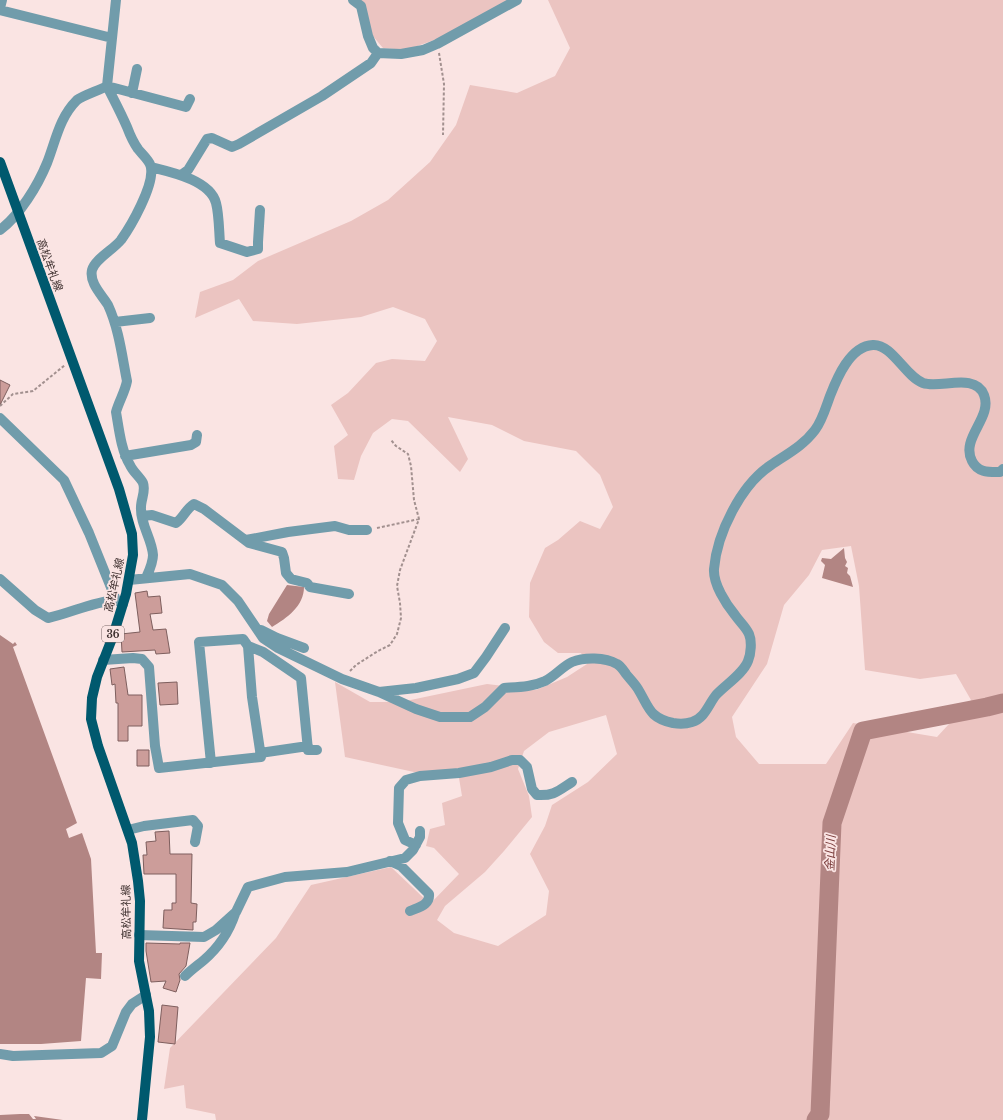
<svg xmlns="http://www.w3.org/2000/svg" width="1003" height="1120" font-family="'Libre Baskerville','Noto Sans JP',serif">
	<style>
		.green { fill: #ebc4c1; fill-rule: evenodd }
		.water { fill: #b28583 }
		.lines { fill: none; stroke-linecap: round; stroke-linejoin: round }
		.river { stroke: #b28583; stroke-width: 19 }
		.building { fill: #cc9d9a; stroke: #7e5f5e }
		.path { stroke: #a2908f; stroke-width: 2; stroke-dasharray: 3 2; stroke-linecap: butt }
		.minor { stroke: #719cab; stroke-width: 10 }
		.major { stroke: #00596e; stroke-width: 10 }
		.labels { text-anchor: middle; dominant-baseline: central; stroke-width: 3.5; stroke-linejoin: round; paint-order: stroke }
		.shield { fill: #fae4e3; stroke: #766564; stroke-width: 1 }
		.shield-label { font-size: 10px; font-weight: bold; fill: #3d2f2e }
		.street-label { font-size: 11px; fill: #3d2f2e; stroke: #fae4e3 }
		.water-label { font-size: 12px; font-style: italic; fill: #783a39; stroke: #fae4e3 }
	</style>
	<rect width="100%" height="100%" fill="#fae4e3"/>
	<path class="green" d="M358 0H509L437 39 406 50 383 48 372 35Z
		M548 0H1003V1120H216L215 1114 186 1108 184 1085 164 1089 170 1048 276 938 311 885 391 867 430 904 459 874 434 848 426 846 430 829 445 825 442 803 462 796 458 772H414L345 757 335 682 370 702H401L487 684 536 690 567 677 587 664 581 653H558L544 642 529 617 530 583 545 548 558 540 580 521 600 529 613 507 600 475 576 451 524 441 492 425 448 417 468 459 460 472 408 421 392 419 373 433 361 456 354 480 338 479 334 446 348 435 331 405 348 393 376 363 392 359 425 361 437 341 425 319 393 307 361 317 297 324 253 321 239 299 195 318 200 292 233 280 258 261 351 221 388 200 430 162 456 125 470 85 517 93 555 76 570 48ZM851 546 859 586 865 670 920 679 956 674 971 700 937 737 853 723 826 764H759L736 737 732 717 767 664 784 605 809 575 822 550ZM606 715 617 754 588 782 552 805 545 826 530 854 549 891 546 915 498 946 454 933 437 920 445 906 485 872 504 851 532 817 529 796 518 769 524 751 549 732Z"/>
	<path class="water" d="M844 548 845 558 847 562 845 566 848 568 847 573 850 576 853 587 822 578 825 565 821 561 822 558 831 559Z
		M287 585 304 587C304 606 287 618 272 627L267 621 269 614Z
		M0 635 13 644 15 642 17 645 13 647 77 823 66 829 69 838 82 833 91 859 96 953H102L101 979 86 978 81 1041 41 1044H0Z
		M20 1114H29L33 1119H36L34 1116 63 1120H0V1115Z"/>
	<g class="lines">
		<path class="river" d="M816 1120 820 1114 832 823 863 731 987 707 1003 703"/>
	</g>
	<path class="building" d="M0 380 10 385 0 405Z
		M147 591 148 597 160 596 162 613 150 614 153 630 166 629 170 653 156 654 155 650 122 652 121 634 140 632 135 593Z
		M124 667 128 695H142V726H128V741H118V703H116L115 684 112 685 110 669Z
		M177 682 178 704 160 705 158 683Z
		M137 750H149V766H137Z
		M169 831 170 854H192L191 903 197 904 196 922H193V930L163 928 164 910H172V903H176V874H144L143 855H147L146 842 156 841 155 832Z
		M146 943 180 944V943H190L186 966 179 974 180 980 176 992 163 988 166 981 151 982 146 951Z
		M162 1005 178 1007 175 1044 158 1042Z"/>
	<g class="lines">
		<path class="path" d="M439 53 444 84 443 135
			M0 406 13 394 33 391 65 365
			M377 528 419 519
			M350 671 356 665 378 651 390 645 397 634 401 618 400 603 397 586 400 570 419 519 414 500 411 466 408 454 396 446 391 440"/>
		<path class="minor" d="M353 0 361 6 368 36 373 48 378 53 401 54 423 50 437 44 517 0
			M0 8 2 0
			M0 10 112 38
			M107 86C114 100 121 113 127 127 130 135 133 142 138 149 142 154 151 162 151 168 154 186 131 226 121 240 113 250 95 259 92 270 89 283 102 295 108 305 119 329 122 356 127 381 125 392 119 401 116 412 119 429 121 450 130 465 133 472 140 477 143 483 146 491 141 499 141 507 140 524 152 539 153 555 153 563 149 571 146 578
			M107 86 186 107 190 99
			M132 93 137 69
			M151 167C171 172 210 180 216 203 219 214 219 231 220 243L247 252 258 249V242L260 210
			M181 175 188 170 207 139 212 138 232 147 239 144 322 96 371 63 378 53
			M0 230C20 215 38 185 47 163 56 140 59 118 77 100 82 96 100 90 107 86L116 0
			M115 322 150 318
			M0 418 64 480 89 533 116 600 123 604
			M125 456 191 445 196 442 197 435
			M142 516 152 515 176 523C183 518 186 509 194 504L204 509 249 543 282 552 284 558 286 573 291 579 307 583 310 587 349 594
			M246 540 288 532 335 526 349 530H367
			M0 579 35 610 48 618C71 613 92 602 116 600
			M129 580 190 574 222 585 238 601 263 638 278 648 342 679 379 692 416 688 458 679 474 673 486 657 505 628
			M261 630 277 638 304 648
			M248 646 263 652 301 678 308 750H317
			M103 660 133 658 142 659 149 667 155 746 159 768 261 757 252 697 248 646 243 639 199 642 211 763
			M379 692 416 709 440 717H470L485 707 504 688C518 687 532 687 545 681 555 676 563 666 572 662 584 657 605 657 617 664 621 666 624 671 626 674 630 679 635 684 638 689 649 707 649 718 673 723 679 724 686 724 692 722 705 718 708 705 716 695 725 685 743 674 748 661 751 654 752 641 749 634 746 627 739 621 735 615 726 604 713 584 714 569 717 533 741 485 771 465 787 454 803 446 815 430 822 421 826 407 830 396 837 378 850 346 873 345 892 344 905 376 923 383 940 389 975 372 984 395 993 418 960 438 972 461 978 473 989 472 1000 472L1003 469
			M260 753 308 746
			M128 830 144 826 193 820 198 826 195 842
			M416 845 405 840 398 823 399 788 406 780 420 776 459 773 491 767 512 760H520L527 767 532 789 537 795C554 796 558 791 572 782
			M390 861 401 866 429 894C430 905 419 907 410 911
			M139 935 204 937 216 930 236 912 248 887 285 877 347 872 405 858 413 850 420 837V831
			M185 976C191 970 198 965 204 960 219 947 229 932 235 914
			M0 1054 13 1056 101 1053 112 1046 126 1012 132 1004 146 995"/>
		<path class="major" d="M0 162 119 489 132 534 133 555 126 594 113 636 97 677 92 698 91 719 98 746 132 843 138 881 140 901 139 961 149 1011 150 1037 142 1120"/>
	</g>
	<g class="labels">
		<rect class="shield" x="102" y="626" width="22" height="16" rx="3"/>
		<g class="shield-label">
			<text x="113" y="634">36</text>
		</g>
		<g class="street-label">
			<text transform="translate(50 265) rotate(70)">高松牟礼線</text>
			<text transform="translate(114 585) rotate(-77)">高松牟礼線</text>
			<text transform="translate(126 912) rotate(-91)">高松牟礼線</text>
		</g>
		<g class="water-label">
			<text transform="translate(830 853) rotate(-88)">金山川</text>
		</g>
	</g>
</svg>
